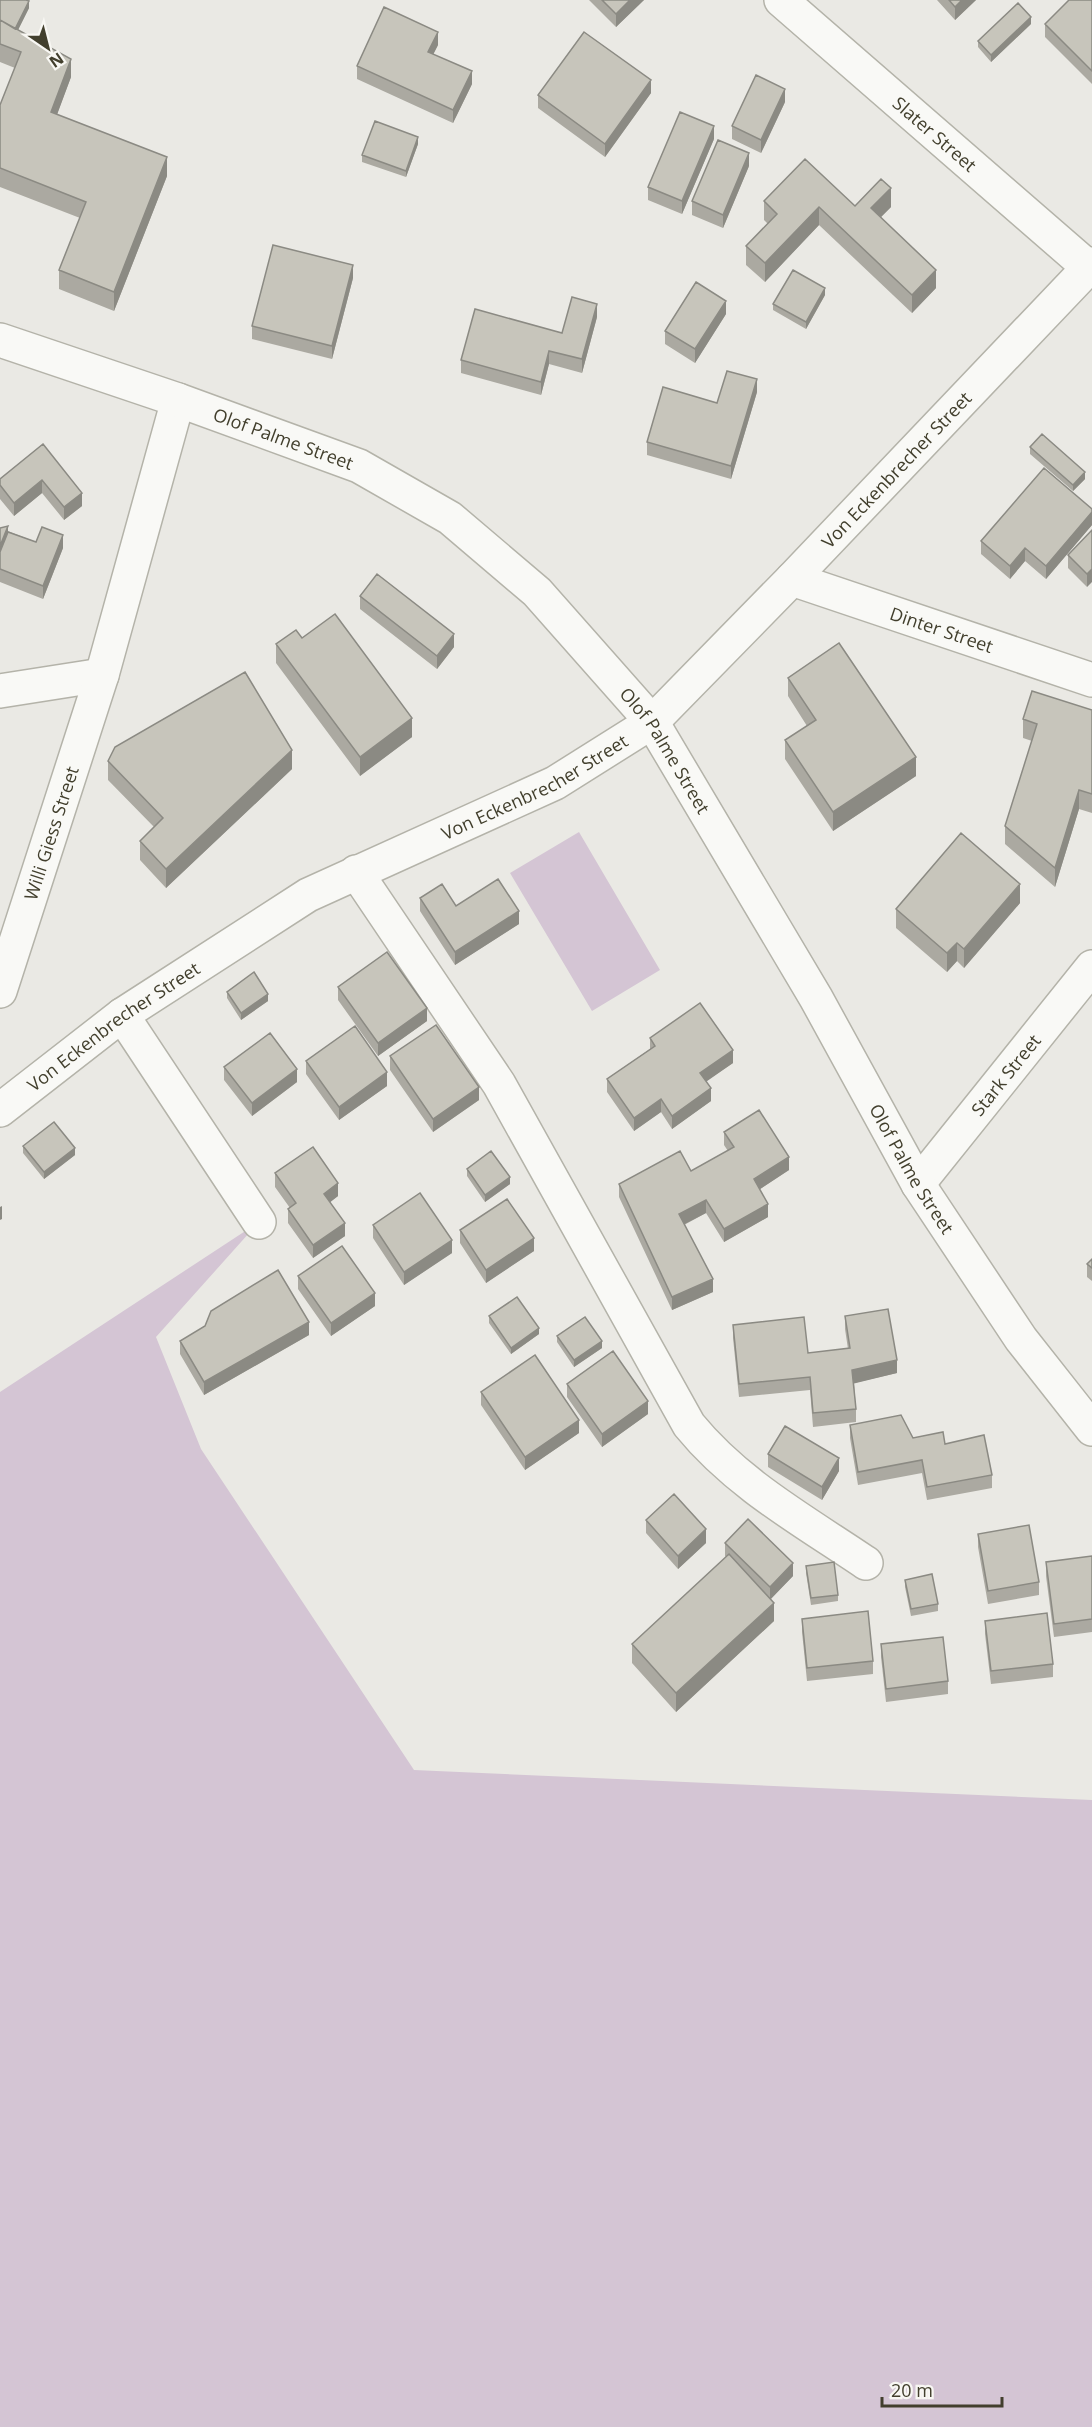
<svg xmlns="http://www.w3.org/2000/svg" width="1092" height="2427" font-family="'Open Sans',sans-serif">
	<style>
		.green { fill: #d4c5d4 }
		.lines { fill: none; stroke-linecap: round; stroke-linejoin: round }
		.minor-casing { stroke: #b4b3a9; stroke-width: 36 }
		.tertiary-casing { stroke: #b4b3a9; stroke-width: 36 }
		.minor { stroke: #f9f9f6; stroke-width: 33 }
		.tertiary { stroke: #f9f9f6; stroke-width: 33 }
		.wall { fill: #aba9a1 }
		.shaded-wall { fill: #8b8a83 }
		.building { fill: #c7c5bb; stroke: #8b8a83; stroke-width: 1.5 }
		.labels { text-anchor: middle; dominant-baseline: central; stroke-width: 4.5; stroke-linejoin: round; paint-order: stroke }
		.street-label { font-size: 18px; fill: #423f2d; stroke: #f8f7f3 }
	</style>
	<rect width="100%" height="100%" fill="#eae9e4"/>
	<path class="green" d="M579 832 660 970 592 1011 510 873Z
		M259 1222 156 1337 201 1449 414 1770 1092 1800V2427H0V1392Z"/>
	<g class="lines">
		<g class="minor-casing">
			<g id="minor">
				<path id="s1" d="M781 0 1088 267"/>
				<path id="s2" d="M792 579 1092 680"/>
				<path d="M0 691 102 675"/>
				<path d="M356 872 499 1084 689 1425C737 1484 804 1521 866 1563"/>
				<path id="s3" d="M0 991 102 675 178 400"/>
				<path d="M122 1015 259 1222"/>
				<path id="s4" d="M0 1110 122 1015 308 895 555 783 652 722 792 579 1092 264"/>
				<path id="s5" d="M918 1184 1092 967"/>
			</g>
		</g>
		<g class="tertiary-casing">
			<g id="tertiary">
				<path id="s6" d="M0 340 178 400 359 466 450 518 537 592 652 722 816 998 918 1184 1021 1339 1092 1429"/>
			</g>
		</g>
		<use href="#minor" class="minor"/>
		<use href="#tertiary" class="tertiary"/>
	</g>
	<path class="wall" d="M0 0 29 8 18 30 71 77 57 114 167 176 114 311 59 289V270L80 218 0 187V105L15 68 0 62Z
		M589 0H644L616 27Z
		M937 0H976L955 20Z
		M1092 0V84L1045 37V24Z
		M1031 24 991 62 978 47V41Z
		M438 45 433 54 472 84 453 123 357 79V66Z
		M651 93 605 157 538 108V95Z
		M785 102 761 153 732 139V126Z
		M714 139 682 214 648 200V187Z
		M418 144 406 177 362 162V155Z
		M749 166 723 228 692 215V201Z
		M764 201 891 207 881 217 936 288 912 313 819 225 765 282 746 265V246L768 224 764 220Z
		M353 278 332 359 252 339V326Z
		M825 295 806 329 773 310V304Z
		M726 314 695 363 665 344V331Z
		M597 317 582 373 549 364 541 395 461 373V360L562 333Z
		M757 392 731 479 647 455V442L717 403Z
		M43 444 82 506 64 520 42 493 14 516 0 499V479Z
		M1030 447 1085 479 1073 491 1030 454Z
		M1092 509V525L1046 579 1025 561 1010 579 981 554V541Z
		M0 528 36 542 63 548 43 599 0 582Z
		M1092 530 1087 587 1068 568V555Z
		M360 596 454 647 437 669 360 609Z
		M276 644 412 737 360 776 276 663Z
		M788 678 916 776 833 831 785 759V740L807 726 788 696Z
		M1092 710V813L1079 809 1055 887 1005 844V826L1032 741 1023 738V719Z
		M108 761 292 769 166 888 140 860V841L154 827 108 780Z
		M420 898 519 924 455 965 420 911Z
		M1020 903 964 968 957 961 947 972 896 928V909Z
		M338 987 427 1021 378 1056 338 1000Z
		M227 992 268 1001 241 1020 227 998Z
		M650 1038 733 1063 706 1081 711 1101 672 1129 661 1112 634 1131 607 1092V1079L650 1049Z
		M390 1056 479 1100 433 1132 390 1070Z
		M306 1061 387 1086 339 1120 306 1074Z
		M224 1067 297 1082 252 1116 224 1080Z
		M724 1132 789 1170 760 1189 768 1217 724 1242 706 1213 684 1225 713 1292 672 1310 619 1197V1184L691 1171 728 1151 724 1145Z
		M23 1146 75 1155 44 1179 23 1153Z
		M467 1169 510 1184 485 1202 467 1176Z
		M275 1173 338 1196 330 1202 345 1236 313 1258 288 1223V1209L290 1208 275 1187Z
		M373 1225 452 1253 404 1285 373 1238Z
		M460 1230 534 1251 486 1283 460 1243Z
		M1092 1259V1281L1087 1277V1264Z
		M298 1276 375 1306 331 1336 298 1289Z
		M489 1316 539 1334 511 1354 489 1323Z
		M845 1316 897 1373 854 1383 856 1409V1422L813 1427 810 1390 739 1397 733 1338V1325L808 1353 848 1349 845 1329Z
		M309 1335 204 1395 180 1354V1341Z
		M557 1336 602 1348 574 1367 557 1342Z
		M567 1384 648 1414 602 1447 567 1397Z
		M481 1392 579 1433 525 1470 481 1405Z
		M850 1425 913 1438 945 1444 992 1475V1488L927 1500 922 1473 858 1485 850 1438Z
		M768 1454 839 1471 822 1500 768 1467Z
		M646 1520 706 1543 678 1569 646 1533Z
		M978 1534 1039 1582V1595L988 1604 978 1547Z
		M725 1543 793 1576 770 1599 774 1621 676 1712 632 1663V1644L726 1557 725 1556Z
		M1092 1556V1632L1054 1637 1046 1576V1562Z
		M806 1566 838 1595V1601L811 1605 806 1573Z
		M905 1580 938 1604V1611L911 1616 905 1587Z
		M802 1619 873 1661V1674L807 1681 802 1632Z
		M985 1621 1053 1664V1677L991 1684 985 1634Z
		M881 1644 948 1681V1694L886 1702 881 1657Z"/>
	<path class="shaded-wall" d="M630 0H644L616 27V14Z
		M962 0H976L955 20V7Z
		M29 1V8L11 44V37Z
		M1031 17V24L991 62V55Z
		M438 32V45L428 65V52Z
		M71 59V77L51 131V112Z
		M472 71V84L453 123V110Z
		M651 80V93L605 157V144Z
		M785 89V102L761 153V140Z
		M714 126V139L682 214V201Z
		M418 137V144L406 177V171Z
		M749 153V166L723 228V215Z
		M167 157V176L114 311V292Z
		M891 188V207L871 227V208Z
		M819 207V225L765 282V263Z
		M353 265V278L332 359V346Z
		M936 270V288L912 313V295Z
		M825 288V295L806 329V322Z
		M726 301V314L695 363V349Z
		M597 304V317L582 373V359Z
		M549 351V364L541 395V382Z
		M757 379V392L731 479V466Z
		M1085 472V479L1073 491V485Z
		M42 480V493L14 516V503Z
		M82 493V506L64 520V507Z
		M1092 512V525L1046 579V566Z
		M8 526V545L0 565V546Z
		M63 535V548L43 599V586Z
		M1025 548V561L1010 579V566Z
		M1092 569V582L1087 587V574Z
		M454 634V647L437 669V656Z
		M412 718V737L360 776V757Z
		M292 750V769L166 888V869Z
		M916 757V776L833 831V812Z
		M1079 790V809L1055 887V868Z
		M1020 884V903L964 968V949Z
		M519 911V924L455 965V952Z
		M957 943V961L947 972V953Z
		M268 994V1001L241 1020V1013Z
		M427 1008V1021L378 1056V1043Z
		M733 1050V1063L700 1086V1073Z
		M297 1069V1082L252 1116V1103Z
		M387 1072V1086L339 1120V1107Z
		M479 1087V1100L433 1132V1119Z
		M711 1088V1101L672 1129V1116Z
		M661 1099V1112L634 1131V1118Z
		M75 1148V1155L44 1179V1172Z
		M789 1157V1170L754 1193V1179Z
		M510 1177V1184L485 1202V1195Z
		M338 1183V1196L324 1207V1194Z
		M706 1200V1213L679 1227V1214Z
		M768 1204V1217L724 1242V1229Z
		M2 1206V1219L0 1220V1207Z
		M345 1223V1236L313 1258V1245Z
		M534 1238V1251L486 1283V1270Z
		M452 1240V1253L404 1285V1272Z
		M713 1279V1292L672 1310V1297Z
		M375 1293V1306L331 1336V1323Z
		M309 1322V1335L204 1395V1382Z
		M539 1328V1334L511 1354V1348Z
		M602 1341V1348L574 1367V1360Z
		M897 1360V1373L852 1384V1370Z
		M648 1401V1414L602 1447V1434Z
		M579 1420V1433L525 1470V1457Z
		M839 1458V1471L822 1500V1487Z
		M706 1529V1543L678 1569V1556Z
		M793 1563V1576L770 1600V1587Z
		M774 1603V1621L676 1712V1693Z"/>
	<path class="building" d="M0 0H26L29 1 15 29 0 20Z
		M602 0H630L616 14Z
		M949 0H962L955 7Z
		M1069 0H1092V71L1045 24Z
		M1018 3 1031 17 991 55 978 41Z
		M384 7 438 32 428 52 472 71 453 110 357 66Z
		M0 20 71 59 51 112 167 157 114 292 59 270 86 202 0 168V105L21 52 0 44Z
		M584 32 651 80 605 144 538 95Z
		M756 75 785 89 761 140 732 126Z
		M680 112 714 126 682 201 648 187Z
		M375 121 418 137 406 171 362 155Z
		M718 140 749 153 723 215 692 201Z
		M805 159 855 206 881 179 891 188 871 208 936 270 912 295 819 207 765 263 746 246 777 214 764 201Z
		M273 245 353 265 332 346 252 326Z
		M793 270 825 288 806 322 773 304Z
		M696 282 726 301 695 349 665 331Z
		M572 297 597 304 582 359 549 351 541 382 461 360 475 309 562 333Z
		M727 371 757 379 731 466 647 442 663 387 717 403Z
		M1042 434 1085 472 1073 485 1030 447Z
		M43 444 82 493 64 507 42 480 14 503 0 485V479Z
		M1044 468 1092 509V512L1046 566 1025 548 1010 566 981 541Z
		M8 526 0 546V528Z
		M42 527 63 535 43 586 0 569V552L8 532 36 542Z
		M1092 530V569L1087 574 1068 555Z
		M377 574 454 634 437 656 360 596Z
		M335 614 412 718 360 757 276 644 296 630 302 638Z
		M839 643 916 757 833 812 785 740 816 720 788 678Z
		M245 672 292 750 166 869 140 841 163 818 108 761 115 747Z
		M1032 691 1092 710V794L1079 790 1055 868 1005 826 1037 724 1023 719Z
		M961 833 1020 884 964 949 957 943 947 953 896 909Z
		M498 879 519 911 455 952 420 898 442 884 456 906Z
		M387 952 427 1008 378 1043 338 987Z
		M254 972 268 994 241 1013 227 992Z
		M700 1003 733 1050 700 1073 711 1088 672 1116 661 1099 634 1118 607 1079 655 1046 650 1038Z
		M436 1025 479 1087 433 1119 390 1056Z
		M355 1026 387 1072 339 1107 306 1061Z
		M270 1033 297 1069 252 1103 224 1067Z
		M759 1110 789 1157 754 1179 768 1204 724 1229 706 1200 679 1214 713 1279 672 1297 619 1184 680 1151 691 1171 734 1147 724 1132Z
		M54 1122 75 1148 44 1172 23 1146Z
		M313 1147 338 1183 324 1194 345 1223 313 1245 288 1209 296 1203 275 1173Z
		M491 1151 510 1177 485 1195 467 1169Z
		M420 1193 452 1240 404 1272 373 1225Z
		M507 1199 534 1238 486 1270 460 1230Z
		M342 1246 375 1293 331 1323 298 1276Z
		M1092 1259V1268L1087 1264Z
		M278 1270 309 1322 204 1382 180 1341 205 1326 211 1311Z
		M517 1297 539 1328 511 1348 489 1316Z
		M888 1309 897 1360 852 1370 856 1409 813 1413 810 1377 739 1384 733 1325 804 1317 808 1353 850 1348 845 1316Z
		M585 1317 602 1341 574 1360 557 1336Z
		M613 1351 648 1401 602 1434 567 1384Z
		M535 1355 579 1420 525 1457 481 1392Z
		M901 1415 913 1438 943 1432 945 1444 984 1435 992 1475 927 1487 922 1460 858 1472 850 1425Z
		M785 1426 839 1458 822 1487 768 1454Z
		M674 1494 706 1529 678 1556 646 1520Z
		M748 1519 793 1563 770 1587 725 1543Z
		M1029 1525 1039 1582 988 1591 978 1534Z
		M729 1554 774 1603 676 1693 632 1644Z
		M1092 1556V1619L1054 1624 1046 1562Z
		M834 1562 838 1595 811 1598 806 1566Z
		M932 1574 938 1604 911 1609 905 1580Z
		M868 1611 873 1661 807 1668 802 1619Z
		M1047 1613 1053 1664 991 1671 985 1621Z
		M943 1637 948 1681 886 1689 881 1644Z"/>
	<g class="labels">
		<g class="street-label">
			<text stroke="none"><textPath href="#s1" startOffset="204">Slater Street</textPath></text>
			<text stroke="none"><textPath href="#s6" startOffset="300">Olof Palme Street</textPath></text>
			<text stroke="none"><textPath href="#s4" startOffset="1113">Von Eckenbrecher Street</textPath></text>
			<text stroke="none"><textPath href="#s2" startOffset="158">Dinter Street</textPath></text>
			<text stroke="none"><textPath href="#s6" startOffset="804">Olof Palme Street</textPath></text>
			<text stroke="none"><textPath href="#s4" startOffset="627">Von Eckenbrecher Street</textPath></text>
			<text stroke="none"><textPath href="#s3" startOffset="166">Willi Giess Street</textPath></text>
			<text stroke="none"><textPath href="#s4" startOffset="141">Von Eckenbrecher Street</textPath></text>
			<text stroke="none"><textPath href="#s5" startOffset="140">Stark Street</textPath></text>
			<text stroke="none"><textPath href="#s6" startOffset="1290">Olof Palme Street</textPath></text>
		</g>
	</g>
	<g transform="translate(48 48) rotate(145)" stroke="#f8f7f3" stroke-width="4.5" paint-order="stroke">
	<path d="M0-4.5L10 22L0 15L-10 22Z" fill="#423f2d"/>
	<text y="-9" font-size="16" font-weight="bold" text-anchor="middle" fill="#423f2d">N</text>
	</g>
	<path d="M882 2397v9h120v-9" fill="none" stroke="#423f2d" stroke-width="3"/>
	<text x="891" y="2397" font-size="18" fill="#423f2d" stroke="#f8f7f3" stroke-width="4.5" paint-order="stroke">20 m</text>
</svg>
